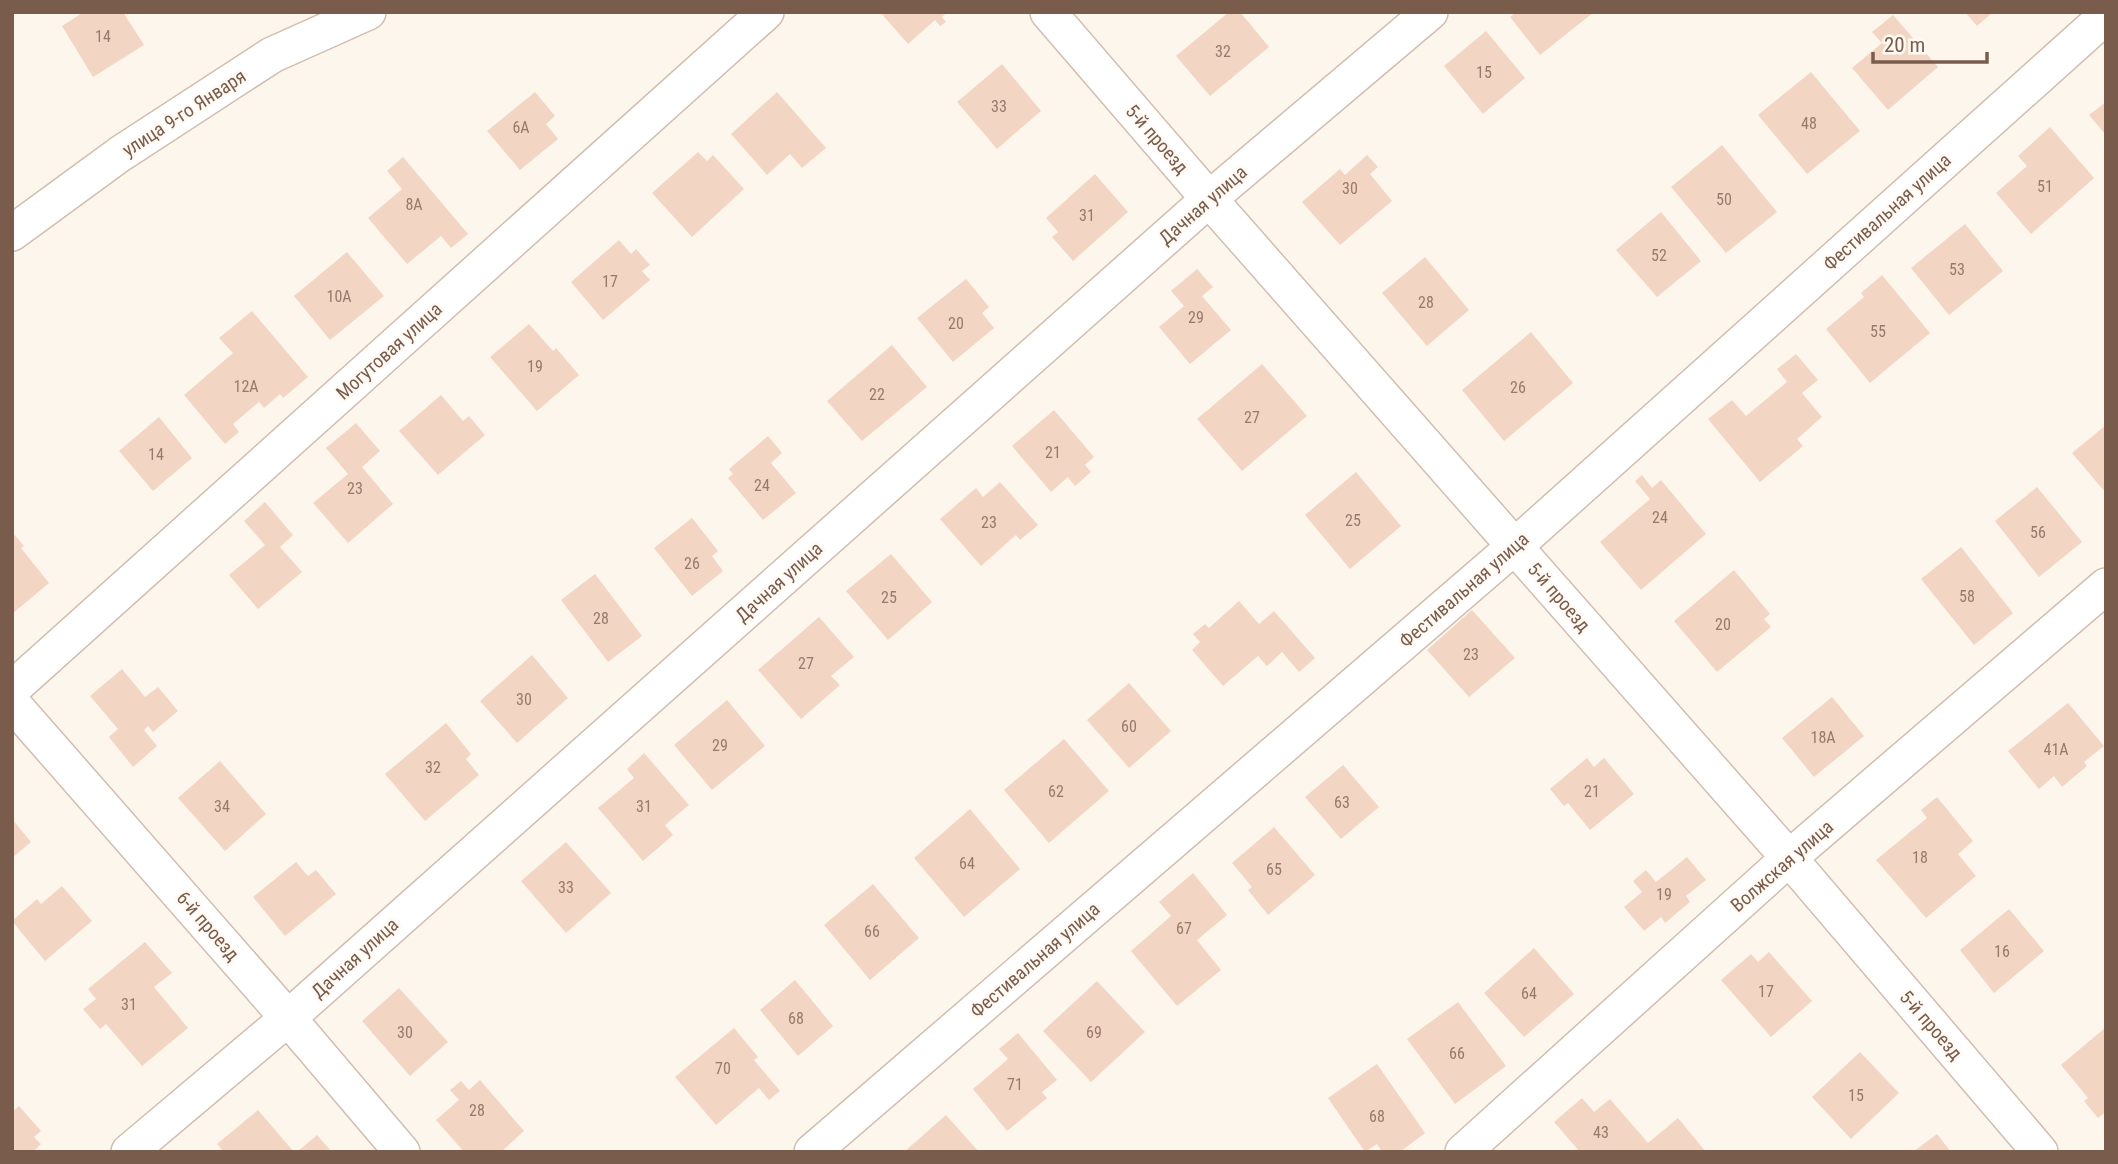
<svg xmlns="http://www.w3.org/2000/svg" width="2118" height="1164" font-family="'Roboto Condensed',sans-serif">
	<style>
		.building { fill: #f3d5c3 }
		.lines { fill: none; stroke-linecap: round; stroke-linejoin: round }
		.minor-casing { stroke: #d1beb0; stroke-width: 38 }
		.minor { stroke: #fff; stroke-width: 35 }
		.labels { text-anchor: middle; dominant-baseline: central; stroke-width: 5; stroke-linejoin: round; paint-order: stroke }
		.number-label { font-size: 16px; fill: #987a6a }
		.street-label { font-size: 19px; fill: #7a5c4d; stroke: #fffaf3 }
	</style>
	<rect width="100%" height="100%" fill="#fdf6ec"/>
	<path class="building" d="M84 12H123L144 45 93 77 62 26Z
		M880 12H947L942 17 946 22 940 26 935 20 908 44Z
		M1229 12H1240L1269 47 1210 96 1176 56Z
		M1516 12H1594L1540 55 1510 17Z
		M1965 12H1993L1977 26Z
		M1893 15 1938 67 1888 110 1852 68 1882 43 1872 32Z
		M1486 31 1525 78 1483 114 1444 66Z
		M1002 64 1041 111 997 149 957 102Z
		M1811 72 1860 131 1807 174 1758 115Z
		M535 92 555 116 546 124 558 139 520 170 487 131Z
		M777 92 826 148 802 168 790 154 767 175 731 134Z
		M2106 102V135L2089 115Z
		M2050 127 2094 178 2031 234 1996 193 2027 166 2018 156Z
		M1722 145 1777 212 1726 253 1671 187Z
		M698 152 707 161 713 155 744 189 692 237 652 193Z
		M1367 155 1378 167 1370 174 1392 201 1340 245 1302 202 1340 169 1345 175Z
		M403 157 468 234 451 248 441 236 407 264 368 218 402 189 387 171Z
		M1095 174 1128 212 1073 261 1052 237 1058 232 1046 218Z
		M1661 212 1701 261 1657 297 1616 250Z
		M1965 224 2003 271 1949 315 1911 268Z
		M619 240 631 254 636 249 650 265 642 271 650 280 603 320 571 282Z
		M347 252 384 296 330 340 294 296Z
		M1425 257 1469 310 1427 346 1382 293Z
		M1197 269 1213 287 1202 296 1231 330 1190 364 1159 327 1184 306 1171 291Z
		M1882 275 1930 333 1870 383 1826 329 1864 297 1861 293Z
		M966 279 989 307 982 313 994 328 953 362 917 318Z
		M252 311 308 377 283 398 280 394 264 408 259 402 233 424 239 432 225 444 184 395 233 353 219 338Z
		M529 324 553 351 556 348 579 375 537 411 490 357Z
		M1531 332 1573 383 1504 441 1462 390Z
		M892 345 927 387 862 441 827 401Z
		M1796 354 1818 380 1802 393 1822 417 1797 439 1803 446 1760 482 1708 419 1732 400 1746 416 1787 382 1777 369Z
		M1262 364 1307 416 1242 471 1197 419Z
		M441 395 463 421 469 416 485 435 438 475 399 431Z
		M1054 410 1094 457 1085 465 1091 472 1075 486 1068 477 1051 492 1012 446Z
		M159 417 192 458 153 491 119 451Z
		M356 423 380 451 362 467 393 504 348 543 313 503 348 474 326 448Z
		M2106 425V493L2072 453Z
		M768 436 782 453 771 463 796 493 763 520 728 478 733 474 729 469Z
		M1356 472 1401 526 1350 569 1305 515Z
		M1642 475 1652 488 1661 480 1706 534 1641 590 1600 542 1650 499 1635 481Z
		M1000 482 1038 525 1020 540 1016 535 981 566 940 519 976 488 983 497Z
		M2037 487 2082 542 2039 577 1995 521Z
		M265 502 293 535 280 547 302 572 258 609 229 575 265 545 244 521Z
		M692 518 718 551 712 556 723 571 692 596 654 548Z
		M12 532 24 546 21 548 49 583 12 614Z
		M1961 547 2013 613 1974 645 1921 579Z
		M891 554 932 602 888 640 846 591Z
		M1734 570 1770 614 1764 619 1771 627 1717 672 1674 621Z
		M595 574 642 636 608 662 561 600Z
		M1239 601 1259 624 1274 611 1315 658 1299 672 1282 652 1267 666 1258 656 1223 686 1192 650 1200 642 1193 634 1205 624 1209 628Z
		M1472 610 1515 658 1469 697 1427 650Z
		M819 617 854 657 831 676 840 685 801 719 758 670Z
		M532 655 568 698 517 743 480 701Z
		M122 669 145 697 158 687 178 711 153 732 148 726 144 730 157 746 133 767 109 737 118 729 90 696Z
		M1129 683 1171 731 1129 768 1087 720Z
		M1832 697 1864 736 1814 777 1782 738Z
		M727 700 765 746 712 790 674 745Z
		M2068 703 2104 746 2084 762 2087 766 2062 787 2054 776 2039 789 2008 751Z
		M446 723 471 754 466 759 479 775 425 821 385 774Z
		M1064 739 1109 791 1049 843 1004 790Z
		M644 753 689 805 665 825 673 835 643 861 598 808 634 778 627 769Z
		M1587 758 1594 767 1604 758 1634 794 1590 830 1568 803 1564 806 1550 789Z
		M220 761 266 814 225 851 178 798Z
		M1343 765 1379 807 1341 839 1305 797Z
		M1937 797 1973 841 1958 854 1976 876 1926 918 1876 860 1927 818 1921 810Z
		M970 809 1020 869 964 917 914 858Z
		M12 819 31 842 12 858Z
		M1274 827 1315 875 1268 915 1248 890 1252 887 1232 863Z
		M566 842 611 893 566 933 521 881Z
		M1687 857 1706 880 1686 896 1690 902 1665 923 1661 917 1644 931 1624 907 1642 892 1633 881 1646 870 1656 882Z
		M296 862 308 876 316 870 336 894 285 936 253 897Z
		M1193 873 1227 915 1197 940 1221 970 1177 1006 1131 951 1171 916 1159 902Z
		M873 884 919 938 870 980 824 925Z
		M62 886 92 921 45 961 12 921 37 899 41 904Z
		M2009 909 2044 951 1994 993 1960 950Z
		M145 942 172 973 154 987 188 1028 142 1066 106 1024 100 1029 83 1009 96 999 88 989Z
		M1534 948 1574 994 1524 1037 1484 993Z
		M1769 952 1812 1001 1771 1037 1721 980 1751 954 1758 962Z
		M795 980 833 1026 798 1056 760 1010Z
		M1097 981 1145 1032 1091 1082 1043 1031Z
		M399 988 448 1042 410 1076 362 1021Z
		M1458 1002 1506 1066 1455 1104 1407 1039Z
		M2106 1027V1112L2098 1118 2084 1101 2088 1098 2061 1065Z
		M734 1028 758 1057 754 1060 780 1091 769 1100 759 1088 716 1125 675 1077Z
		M1018 1033 1057 1080 1042 1092 1047 1098 1007 1131 973 1089 1008 1059 999 1049Z
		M1860 1052 1899 1093 1851 1139 1812 1097Z
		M1377 1064 1425 1133 1400 1152H1382L1377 1144 1365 1152 1328 1098Z
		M480 1080 524 1131 501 1152H464L436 1120 459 1100 450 1090 461 1081 469 1090Z
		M1582 1098 1594 1112 1610 1099 1648 1143 1678 1118 1706 1152H1580L1554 1122Z
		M19 1106 41 1131 34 1137 41 1144 35 1150 36 1152H12V1112Z
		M258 1110 294 1152H224L217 1144Z
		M946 1115 979 1152H904Z
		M1937 1134 1951 1152H1913Z
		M317 1135 332 1152H297Z"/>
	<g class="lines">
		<g class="minor-casing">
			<path id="minor" d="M1048 12 1209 199 1789 858 2040 1152
				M12 233 120 154 272 55 368 12
				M12 689 766 12
				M12 703 288 1018 402 1152
				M129 1152 288 1018 1209 199 1430 12
				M812 1152 1514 547 2106 16
				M1463 1152 1789 858 2106 586"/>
		</g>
		<use href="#minor" class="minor"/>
	</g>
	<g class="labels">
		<g class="number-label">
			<text x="103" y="36">14</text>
			<text x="1223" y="51">32</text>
			<text x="1484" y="72">15</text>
			<text x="999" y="106">33</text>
			<text x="1809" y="123">48</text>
			<text x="521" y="127">6А</text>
			<text x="2045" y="186">51</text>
			<text x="1350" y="188">30</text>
			<text x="1724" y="199">50</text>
			<text x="414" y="204">8А</text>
			<text x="1087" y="215">31</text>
			<text x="1659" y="255">52</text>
			<text x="1957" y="269">53</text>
			<text x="610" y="281">17</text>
			<text x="339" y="296">10А</text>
			<text x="1426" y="302">28</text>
			<text x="1196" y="317">29</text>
			<text x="956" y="323">20</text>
			<text x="1878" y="331">55</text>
			<text x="535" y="366">19</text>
			<text x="246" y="386">12А</text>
			<text x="1518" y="387">26</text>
			<text x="877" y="394">22</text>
			<text x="1252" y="417">27</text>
			<text x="1053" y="452">21</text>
			<text x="156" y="454">14</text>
			<text x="762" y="485">24</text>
			<text x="355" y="488">23</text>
			<text x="1660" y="517">24</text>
			<text x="1353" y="520">25</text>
			<text x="989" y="522">23</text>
			<text x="2038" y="532">56</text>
			<text x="692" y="563">26</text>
			<text x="1967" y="596">58</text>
			<text x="889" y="597">25</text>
			<text x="601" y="618">28</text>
			<text x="1723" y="624">20</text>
			<text x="1471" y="654">23</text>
			<text x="806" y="663">27</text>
			<text x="524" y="699">30</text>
			<text x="1129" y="726">60</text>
			<text x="1823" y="737">18А</text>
			<text x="720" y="745">29</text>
			<text x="2056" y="749">41А</text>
			<text x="433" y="767">32</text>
			<text x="1056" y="791">62</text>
			<text x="1592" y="791">21</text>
			<text x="1342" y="802">63</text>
			<text x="222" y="806">34</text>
			<text x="644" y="806">31</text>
			<text x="1920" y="857">18</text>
			<text x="967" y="863">64</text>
			<text x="1274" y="869">65</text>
			<text x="566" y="887">33</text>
			<text x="1664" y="894">19</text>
			<text x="1184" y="928">67</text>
			<text x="872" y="931">66</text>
			<text x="2002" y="951">16</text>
			<text x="1766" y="991">17</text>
			<text x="1529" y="993">64</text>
			<text x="129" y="1004">31</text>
			<text x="796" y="1018">68</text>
			<text x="405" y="1032">30</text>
			<text x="1094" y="1032">69</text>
			<text x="1457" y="1053">66</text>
			<text x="723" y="1068">70</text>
			<text x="1015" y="1084">71</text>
			<text x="1856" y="1095">15</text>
			<text x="477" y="1110">28</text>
			<text x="1377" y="1116">68</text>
			<text x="1601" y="1132">43</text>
		</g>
		<g class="street-label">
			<text transform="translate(184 113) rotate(-33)">улица 9-го Января</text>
			<text transform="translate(1157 139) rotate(49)">5-й проезд</text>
			<text transform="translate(1203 205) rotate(-41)">Дачная улица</text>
			<text transform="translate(1887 212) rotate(-42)">Фестивальная улица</text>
			<text transform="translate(389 351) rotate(-42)">Могутовая улица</text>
			<text transform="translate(779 582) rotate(-42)">Дачная улица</text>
			<text transform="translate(1464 590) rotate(-41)">Фестивальная улица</text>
			<text transform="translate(1559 597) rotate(49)">5-й проезд</text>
			<text transform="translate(1782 866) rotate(-41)">Волжская улица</text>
			<text transform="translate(208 926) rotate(49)">6-й проезд</text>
			<text transform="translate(355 958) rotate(-42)">Дачная улица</text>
			<text transform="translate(1035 960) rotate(-41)">Фестивальная улица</text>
			<text transform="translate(1931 1025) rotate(49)">5-й проезд</text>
		</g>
	</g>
	<rect width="2118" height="1164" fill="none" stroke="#7a5c4d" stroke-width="28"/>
	<path d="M1873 52v10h114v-10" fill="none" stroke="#7a5c4d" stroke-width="3.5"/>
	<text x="1884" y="52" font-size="21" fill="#7a5c4d" stroke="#fffaf3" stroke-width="5" paint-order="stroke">20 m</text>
</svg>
